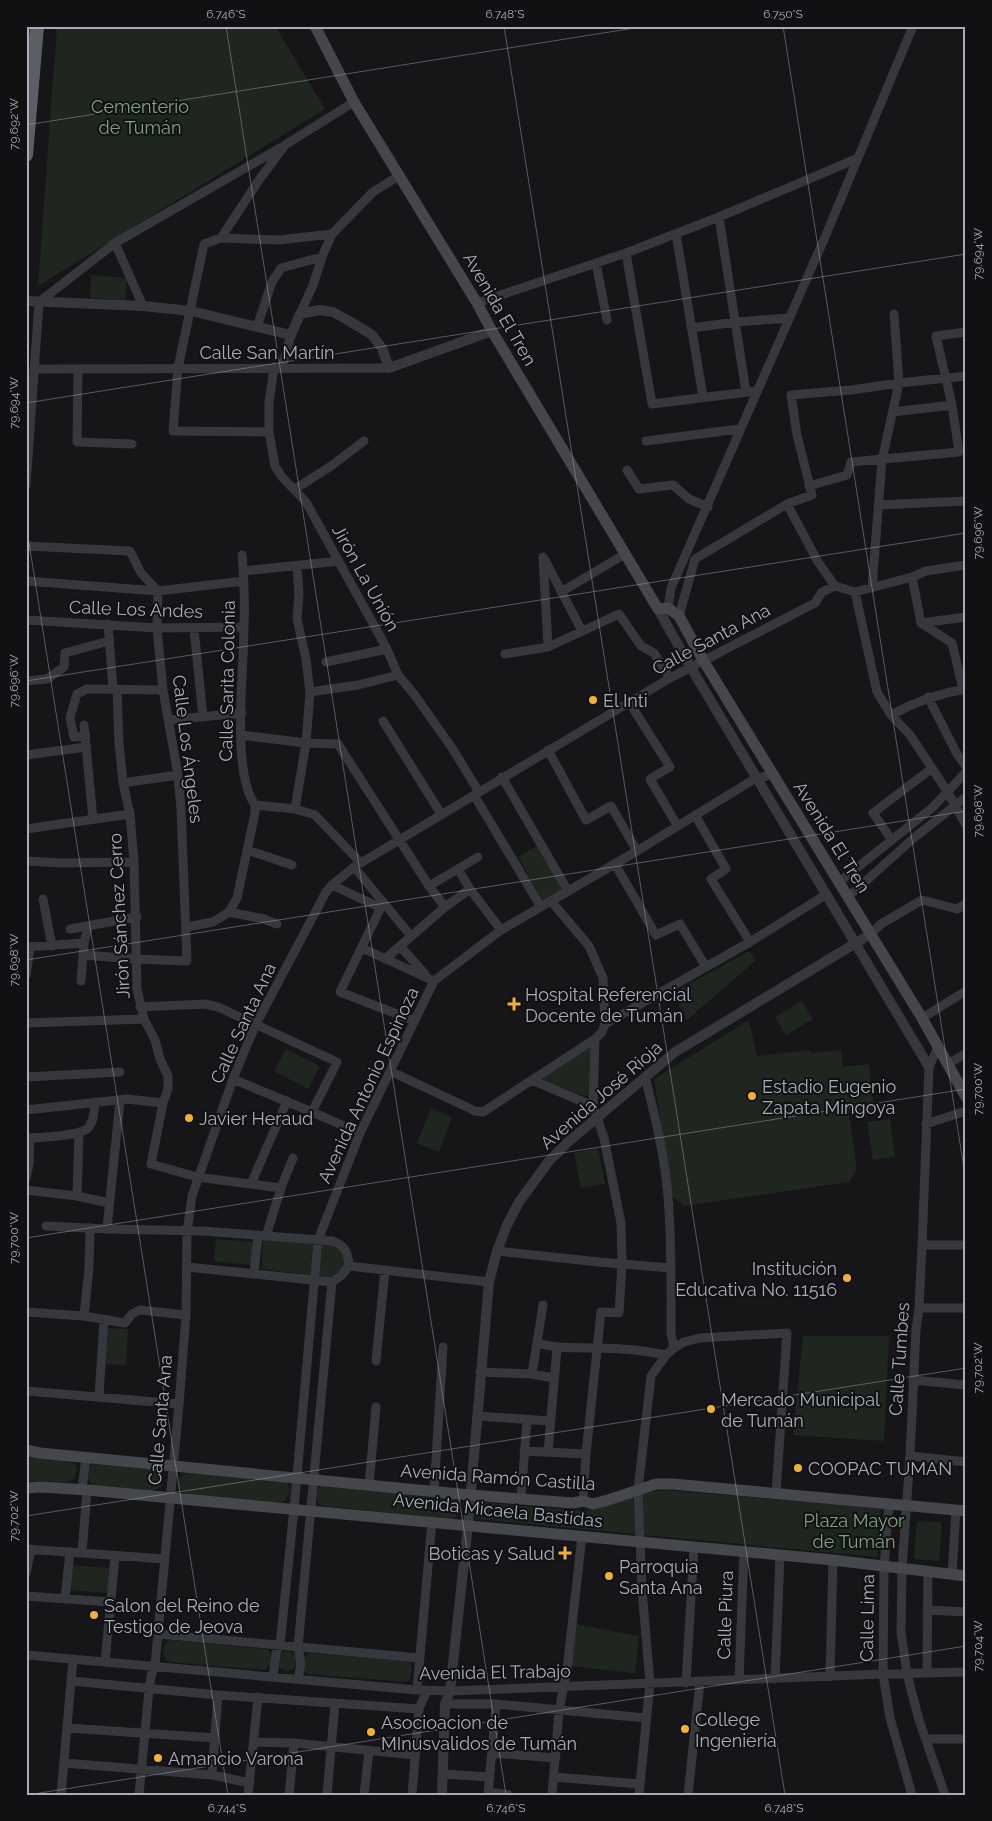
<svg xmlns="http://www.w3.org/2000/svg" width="992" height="1821" font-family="Raleway,sans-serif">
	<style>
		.green { fill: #1e261f }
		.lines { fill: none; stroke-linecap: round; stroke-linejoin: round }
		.minor { stroke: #37383d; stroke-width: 9 }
		.tertiary { stroke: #37383d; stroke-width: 10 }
		.secondary { stroke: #45474d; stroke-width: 11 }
		.trunk { stroke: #5b5e65; stroke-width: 14 }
		.ticks { fill: none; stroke: #a8adb8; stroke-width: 1; stroke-opacity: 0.45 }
		.poi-dot { fill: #f2b134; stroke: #111113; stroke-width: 2 }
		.labels { text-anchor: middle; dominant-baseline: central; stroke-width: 4; stroke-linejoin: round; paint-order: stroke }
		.park-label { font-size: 18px; fill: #7fa381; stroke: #111113 }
		.street-label { font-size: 18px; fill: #a8adb8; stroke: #111113 }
		.poi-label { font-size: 18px; fill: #a8adb8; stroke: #111113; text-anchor: start }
		.neatline { fill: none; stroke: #a8adb8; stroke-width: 2 }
		.ticks-label { font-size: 12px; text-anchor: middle; fill: #a8adb8 }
	</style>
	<rect width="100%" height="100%" fill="#161618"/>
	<path class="green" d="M57 26H275L325 109 38 286Z
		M91 275 127 278 125 300 90 298Z
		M537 846 563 891 543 901 518 857Z
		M749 951 756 960 687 1020 673 993Z
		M802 1001 813 1019 786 1035 775 1017Z
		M749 1020 757 1056 809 1050 812 1053 841 1050 843 1067 869 1064 874 1109 849 1113 857 1169 849 1182 684 1206 672 1196 654 1079Z
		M588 1047 590 1049 589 1095 584 1096 544 1080 543 1078Z
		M286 1049 320 1066 308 1089 274 1071Z
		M431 1108 452 1117 439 1152 417 1143Z
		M890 1119 895 1157 873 1160 867 1122Z
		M598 1148 605 1184 581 1188 574 1153Z
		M216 1239 253 1242 251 1265 214 1261Z
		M263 1240 313 1242 310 1275 262 1269Z
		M322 1244H333L344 1252C347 1273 341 1279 319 1276Z
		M108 1328 128 1329 126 1365 106 1364Z
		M803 1336H889L884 1441 793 1435Z
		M26 1455 70 1461 76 1465C80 1487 61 1482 46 1481 40 1481 33 1481 26 1481Z
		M98 1463 158 1470C163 1476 164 1480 161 1487L151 1492 92 1485 87 1478 89 1466Z
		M186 1472 287 1482 291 1491 286 1500 280 1503 186 1494 178 1487 179 1478Z
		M322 1485 454 1496 459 1500 460 1513 452 1519 324 1506 319 1504C315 1497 315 1490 322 1485Z
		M664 1490 881 1508 877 1557 644 1535 642 1493Z
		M633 1496 635 1534 475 1519 476 1502 585 1511 601 1507Z
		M917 1521 942 1522 939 1561 914 1559Z
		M71 1565 109 1568 107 1593 69 1590Z
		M574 1624 639 1636 635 1673 570 1666Z
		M169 1640 265 1649 269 1650 271 1657V1664L265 1670 169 1662C161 1658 161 1646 169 1640Z
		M277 1661a10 10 0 1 1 20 0a10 10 0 1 1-20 0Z
		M308 1653 407 1661 412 1667C411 1673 412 1679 406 1682L308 1674 304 1670V1659Z"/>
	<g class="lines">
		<path class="minor" d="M719 217 746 392
			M676 234 703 397
			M221 238 279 240 332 234
			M115 243 143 306
			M626 253 652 404 756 391
			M596 263 607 320
			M477 303 626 253 719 217 856 159
			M300 314 313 285 322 257 332 234 373 192 400 175
			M257 327 272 282 281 268 322 257
			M691 328 736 322 789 318
			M274 367 269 403V432L275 466 282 477 306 502 387 649 398 675 414 694 452 748 479 792
			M282 367 291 335
			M35 369 389 368
			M78 369 77 442 132 444
			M893 412 952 405
			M269 432 173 431 178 368 204 244 221 238 259 180 285 145 354 102
			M646 441 739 429
			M627 470 639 489 673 485 689 499 708 507
			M26 485 39 302 115 243 280 148
			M809 486 847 475 851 462 959 452 952 405 936 336 966 332
			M295 489 331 466 364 441
			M787 504 818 562 835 586 855 592 912 577 926 571 966 565
			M878 505 966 501
			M26 546 130 551 141 573 158 591 157 628 163 690 178 775 181 809 187 961 137 959 83 955
			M242 555C244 579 245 604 244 628 244 671 231 771 255 805
			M543 557 548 647
			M545 560 582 631
			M243 571 339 561
			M912 577 921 623 952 643 963 689
			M26 581 158 591 244 581
			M872 588 882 460 899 383 894 314
			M561 592 625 554
			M855 592 877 692 891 715 910 735 947 791 966 825
			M668 608 671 588 825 237 913 26
			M679 616 695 559 787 504 812 495 797 435 791 395 851 390 899 383 966 376
			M26 620 157 628 244 627
			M921 623 966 617
			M108 624 113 689
			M194 629 203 717
			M505 654 548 647 619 614 641 646 654 653 670 678
			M326 662 387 649
			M26 681 47 679 64 667 65 653 109 641
			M117 689 119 743 123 783 130 814 134 862 137 989 144 1019 155 1040 160 1059 168 1076V1089L163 1103 151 1164 197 1177 281 1188
			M310 692 358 685 398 675
			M928 697 957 754 966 766
			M629 702 670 767 650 779 677 825
			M891 715C915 702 939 693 966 689
			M168 720 242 713
			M383 721 441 814
			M84 725 93 819
			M241 735 306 743 338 744 429 886 445 907
			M86 736 74 737 70 718 77 694 87 689 163 690
			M548 750 586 820 611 806 637 851
			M26 755 87 747
			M502 777 568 891
			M123 783 178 775
			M474 795 541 907
			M255 805 295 809 315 815 361 863
			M295 809 306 743 310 692 306 659 297 619 299 594 297 566
			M695 815 726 869 711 879 750 942
			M26 829 130 814
			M892 840 873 813 931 769
			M247 850 292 865
			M26 861 60 863 134 862
			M615 864 656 935 680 924 706 967
			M354 867 411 936
			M458 869 470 889 501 930
			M838 883 933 807 966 772
			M332 885 381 908
			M429 886 478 857
			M848 897 915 837 966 797
			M43 899 52 946
			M383 903 340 992 415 1021
			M229 912 264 919 277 924
			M187 927 213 922 229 912 237 898 255 813V805
			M70 929 137 917
			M871 934 881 924 922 900 957 909 966 904
			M400 946 425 974
			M26 947 84 943
			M362 948 434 981
			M385 959 445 907 470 889
			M26 975 30 947
			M81 981 84 943 88 926
			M140 1007 205 1004 218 1007 337 1062 312 1112
			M922 1018 966 991
			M26 1023 144 1019
			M605 1024 750 942 827 894
			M938 1047 929 1067 922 1245 919 1308 916 1330 910 1456 902 1568 901 1632 907 1674 919 1720 945 1795
			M948 1064 966 1053
			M390 1071 475 1111 483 1112 595 1039 602 1032 605 1024 603 978 589 946 551 901
			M26 1077 120 1072
			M645 1077C655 1116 665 1157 668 1197 672 1243 671 1289 671 1334L674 1348
			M233 1079 312 1112 360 1133
			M532 1080 593 1106
			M26 1110 127 1099 163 1103
			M926 1124 966 1111
			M26 1138C38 1138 80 1136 88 1128 94 1122 94 1111 95 1102
			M26 1178 29 1164 30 1138
			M251 1184 287 1101
			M26 1190 77 1196 109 1203
			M77 1196 79 1133
			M46 1226 107 1229 203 1231 332 1241C345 1245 348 1252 349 1266
			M107 1229 120 1100
			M266 1236 281 1188 293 1158
			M922 1245H966
			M497 1251 599 1262 671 1268
			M187 1267 332 1282 341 1276 349 1266 489 1282
			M254 1273 258 1235
			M919 1308H966
			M26 1312 84 1316 125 1323 132 1314 140 1310 186 1315
			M84 1316 89 1268 90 1228
			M537 1343C559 1349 573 1347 596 1348 619 1348 643 1350 666 1355
			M376 1361 385 1270
			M480 1372 532 1374 553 1378
			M532 1374 543 1305
			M913 1380 966 1385
			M26 1391 179 1404
			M99 1396 104 1320
			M477 1416 550 1421
			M524 1451 586 1454
			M548 1452 557 1348
			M910 1456 966 1462
			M369 1485 376 1407
			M82 1489 86 1457
			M434 1491 443 1347
			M521 1499 527 1420
			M583 1501 586 1454 601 1312 619 1313 622 1264 621 1223 604 1138 593 1106 595 1039
			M889 1503 884 1567 883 1674 890 1718 912 1795
			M26 1549 165 1559
			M82 1553 87 1490
			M26 1573 31 1550
			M952 1575 956 1510
			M26 1596 111 1602
			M65 1599 70 1552
			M927 1610 966 1612
			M158 1634 419 1658
			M26 1655 417 1690 450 1691 883 1674 966 1672
			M105 1662 115 1556
			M927 1673 928 1572
			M273 1677 276 1653 280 1645 294 1509 318 1240 360 1133 434 981 501 930 637 851 756 778 773 775
			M830 1677 833 1560
			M298 1679 301 1664 298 1647 332 1282
			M775 1679 780 1555
			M739 1680 744 1552
			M71 1681 218 1695 419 1709
			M686 1683 694 1547
			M417 1690 432 1521
			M445 1704H496L646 1718
			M67 1728 215 1738
			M926 1739H966
			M254 1742 294 1743 415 1755
			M492 1753 556 1758
			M64 1763 212 1775 250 1783
			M443 1774 490 1777
			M212 1775 218 1695
			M554 1777 640 1784
			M489 1792 509 1795
			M61 1795 73 1659
			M139 1795 149 1689 151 1676 155 1666 179 1404 186 1315 187 1232 192 1196 233 1079 255 1026 326 892 332 885 354 867 670 678 815 603 822 592 835 586
			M248 1795 258 1697
			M289 1795 294 1743
			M327 1795 335 1703
			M364 1795 369 1751
			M412 1795 419 1709 427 1690
			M488 1795 496 1704
			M552 1795 559 1711 567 1670 582 1536
			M639 1795 650 1683 642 1590 638 1490 651 1376 666 1355 674 1348 684 1342 700 1338 787 1333 776 1493
			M688 1795 700 1682"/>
		<path class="tertiary" d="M26 301 143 306 191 311 291 335 300 314 319 310 333 312 351 322 372 335 382 348 389 368 492 331
			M658 609 690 666 929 1067
			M442 1795 445 1704 450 1691 468 1525 489 1282 497 1251 507 1225 519 1202 549 1161 567 1143 675 1052 871 934"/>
		<path class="secondary" d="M315 26 354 102 477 303 492 331 658 609 668 608 679 616 703 660 922 1018 966 1097
			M26 1450 40 1453 470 1495 573 1503 583 1501 593 1504 608 1500 656 1484H673L966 1511
			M26 1488 42 1487 87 1490 833 1560 966 1576"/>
		<path class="trunk" d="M26 155 37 26"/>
	</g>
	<path class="ticks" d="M226 26 506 1795M504 26 785 1795M783 26 966 1181M26 125 647 26M26 403 966 254M26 524 228 1795M26 681 966 533M26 960 966 811M26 1238 966 1089M26 1516 966 1368M27 1795 966 1646"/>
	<g class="poi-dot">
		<circle cx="593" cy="700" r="5"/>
		<path d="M511.5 996.5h5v5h5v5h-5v5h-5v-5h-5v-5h5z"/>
		<circle cx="752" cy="1096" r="5"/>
		<circle cx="189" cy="1118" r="5"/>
		<circle cx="847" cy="1278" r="5"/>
		<circle cx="711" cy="1409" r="5"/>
		<circle cx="798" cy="1468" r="5"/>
		<path d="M562.5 1545.5h5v5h5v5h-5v5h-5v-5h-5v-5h5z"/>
		<circle cx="609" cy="1576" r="5"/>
		<circle cx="94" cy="1615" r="5"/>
		<circle cx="685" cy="1729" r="5"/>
		<circle cx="371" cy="1732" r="5"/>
		<circle cx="158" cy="1758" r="5"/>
	</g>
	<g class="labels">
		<g class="park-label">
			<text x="140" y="106">Cementerio<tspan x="140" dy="21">de Tumán</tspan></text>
			<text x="854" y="1520">Plaza Mayor<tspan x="854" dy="21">de Tumán</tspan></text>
		</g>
		<g class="street-label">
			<text transform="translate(500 309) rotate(60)">Avenida El Tren</text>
			<text x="267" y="352">Calle San Martín</text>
			<text transform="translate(366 578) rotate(61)">Jirón La Unión</text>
			<text transform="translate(136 609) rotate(2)">Calle Los Andes</text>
			<text transform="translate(711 639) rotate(-28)">Calle Santa Ana</text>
			<text transform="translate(227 681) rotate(-89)">Calle Sarita Colonia</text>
			<text transform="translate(188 749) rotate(83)">Calle Los Ángeles</text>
			<text transform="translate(832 837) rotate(58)">Avenida El Tren</text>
			<text transform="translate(119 916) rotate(-93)">Jirón Sánchez Cerro</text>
			<text transform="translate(243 1023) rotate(-65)">Calle Santa Ana</text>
			<text transform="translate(368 1085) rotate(-65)">Avenida Antonio Espinoza</text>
			<text transform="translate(601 1095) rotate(-41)">Avenida José Rioja</text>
			<text transform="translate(899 1359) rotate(-86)">Calle Tumbes</text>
			<text transform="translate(160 1420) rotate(-85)">Calle Santa Ana</text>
			<text transform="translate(498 1477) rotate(4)">Avenida Ramón Castilla</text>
			<text transform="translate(498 1510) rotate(6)">Avenida Micaela Bastidas</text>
			<text transform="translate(725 1615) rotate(-88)">Calle Piura</text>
			<text transform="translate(867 1618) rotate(-89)">Calle Lima</text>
			<text transform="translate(495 1672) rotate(-1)">Avenida El Trabajo</text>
		</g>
		<g class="poi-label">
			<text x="603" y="700">El Inti</text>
			<text x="525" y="994">Hospital Referencial<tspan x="525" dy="21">Docente de Tumán</tspan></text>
			<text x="762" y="1086">Estadio Eugenio<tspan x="762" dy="21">Zapata Mingoya</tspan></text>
			<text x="199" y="1118">Javier Heraud</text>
			<text x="837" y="1268" text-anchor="end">Institución<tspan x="837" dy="21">Educativa No. 11516</tspan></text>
			<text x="721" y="1399">Mercado Municipal<tspan x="721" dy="21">de Tumán</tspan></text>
			<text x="808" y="1468">COOPAC TUMAN</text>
			<text x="555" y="1553" text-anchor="end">Boticas y Salud</text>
			<text x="619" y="1566">Parroquia<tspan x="619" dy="21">Santa Ana</tspan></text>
			<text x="104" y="1605">Salon del Reino de<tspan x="104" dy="21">Testigo de Jeova</tspan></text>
			<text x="695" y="1719">College<tspan x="695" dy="21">Ingeniería</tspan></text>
			<text x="381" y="1722">Asocioacion de<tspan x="381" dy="21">MInusvalidos de Tumán</tspan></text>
			<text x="168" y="1758">Amancio Varona</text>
		</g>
	</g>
	<rect width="992" height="1821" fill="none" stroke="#111113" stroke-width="55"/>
	<rect x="28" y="28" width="936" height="1766" class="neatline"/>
	<g class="ticks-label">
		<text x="226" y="18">6.746°S</text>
		<text x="505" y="18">6.748°S</text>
		<text x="783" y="18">6.750°S</text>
		<text transform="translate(14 124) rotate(-90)" y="4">79.692°W</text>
		<text transform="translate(978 254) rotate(-90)" y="4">79.694°W</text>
		<text transform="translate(14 403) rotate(-90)" y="4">79.694°W</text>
		<text transform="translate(978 533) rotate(-90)" y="4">79.696°W</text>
		<text transform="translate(14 681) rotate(-90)" y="4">79.696°W</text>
		<text transform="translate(978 811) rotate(-90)" y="4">79.698°W</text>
		<text transform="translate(14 960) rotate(-90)" y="4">79.698°W</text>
		<text transform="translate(978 1089) rotate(-90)" y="4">79.700°W</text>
		<text transform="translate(14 1238) rotate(-90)" y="4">79.700°W</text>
		<text transform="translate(978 1368) rotate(-90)" y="4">79.702°W</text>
		<text transform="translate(14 1516) rotate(-90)" y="4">79.702°W</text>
		<text transform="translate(978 1646) rotate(-90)" y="4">79.704°W</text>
		<text x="227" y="1812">6.744°S</text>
		<text x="506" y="1812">6.746°S</text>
		<text x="784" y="1812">6.748°S</text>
	</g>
</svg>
